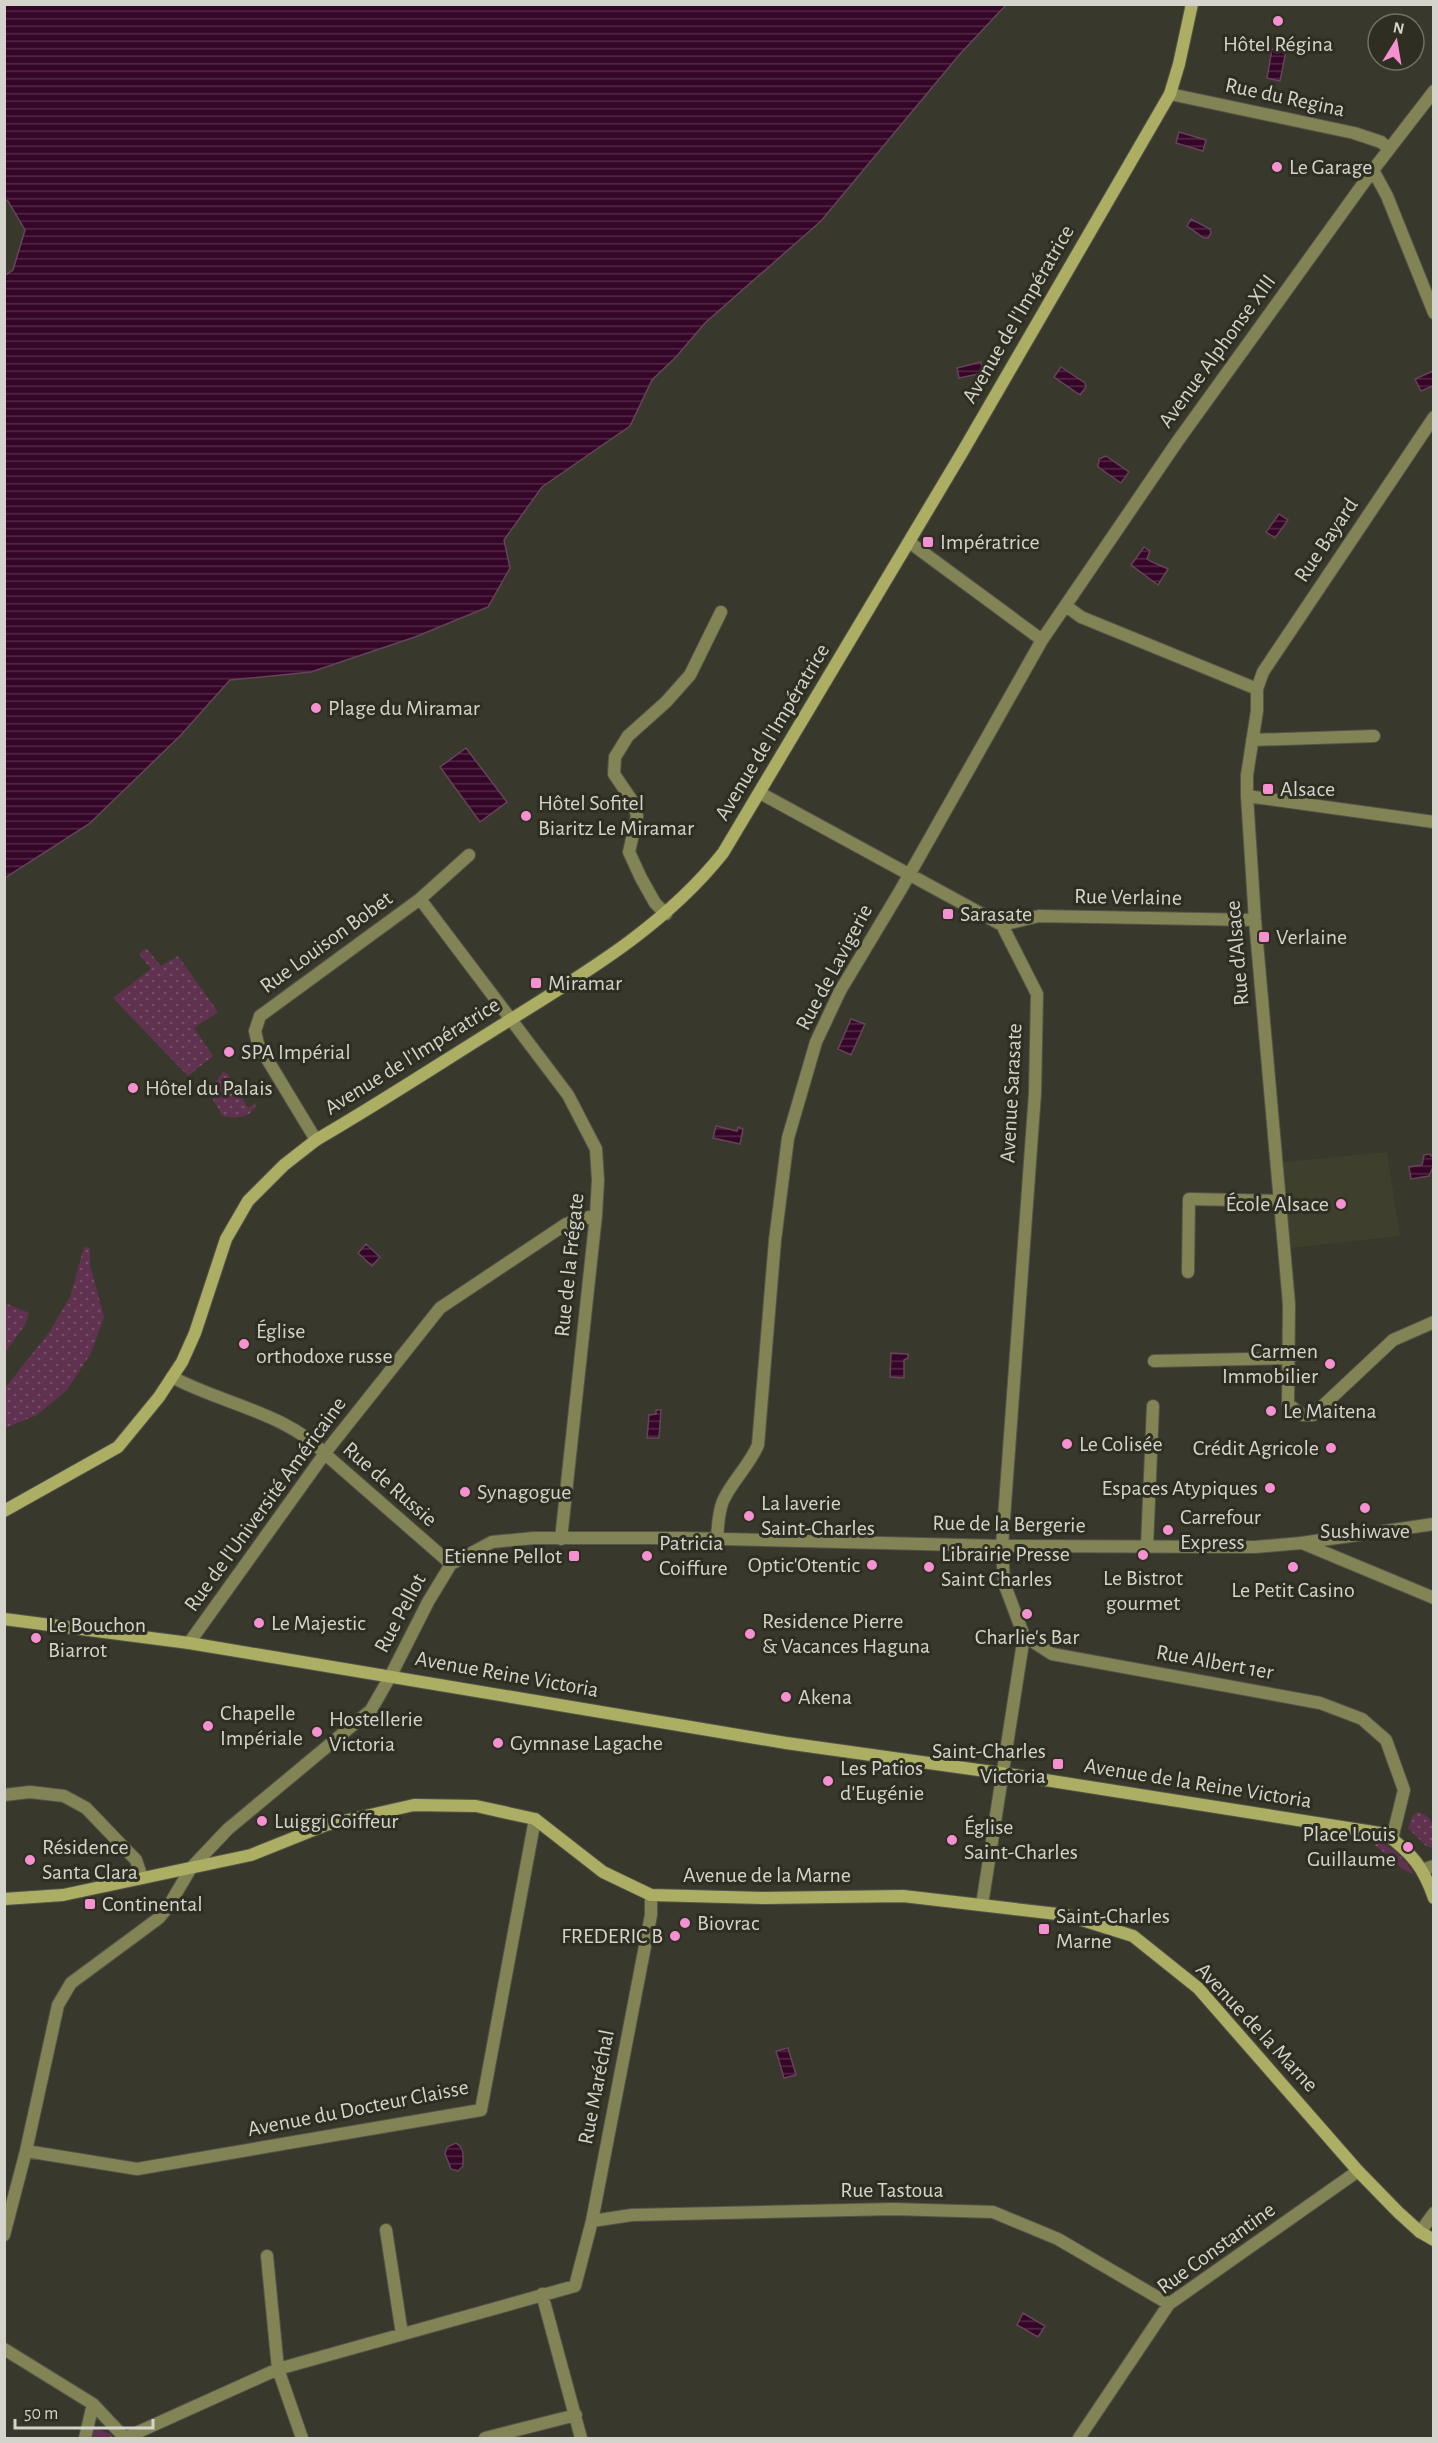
<svg xmlns="http://www.w3.org/2000/svg" width="1438" height="2443" font-family="'Alegreya Sans',sans-serif">
	<style>
		.built { fill: #3e3f2c }
		.grass { fill: url(#grass-dots) }
		.park { fill: url(#park-tufts) }
		.water { fill: url(#water-rules); stroke: #65445a; stroke-width: 1.5 }
		.lines { fill: none; stroke-linecap: round; stroke-linejoin: round }
		.minor-casing { stroke: #545449; stroke-width: 14 }
		.tertiary-casing { stroke: #545449; stroke-width: 14 }
		.secondary-casing { stroke: #545449; stroke-width: 14 }
		.minor { stroke: #828455; stroke-width: 12 }
		.tertiary { stroke: #828455; stroke-width: 12 }
		.secondary { stroke: #acaf63; stroke-width: 12 }
		.poi-dot { fill: #f590d1; stroke: #2e2e22; stroke-width: 2 }
		.labels { text-anchor: middle; dominant-baseline: central; stroke-width: 6; stroke-linejoin: round; paint-order: stroke }
		.poi-label { font-size: 22px; fill: #d4d4cd; stroke: #2e2e22; text-anchor: start }
		.street-label { font-size: 22px; fill: #d4d4cd; stroke: #2e2e22 }
	</style>
	<defs>
		<pattern id="grass-dots" width="8" height="8" patternUnits="userSpaceOnUse" patternTransform="scale(1.5)"><rect width="8" height="8" fill="#603250"/><path d="M2 2h.1M6 6h.1" fill="none" stroke="#764f68" stroke-width="1.8" stroke-linecap="round"/></pattern>
		<pattern id="park-tufts" width="24" height="20" patternUnits="userSpaceOnUse" patternTransform="scale(1.5)"><rect width="24" height="20" fill="#603250"/><path d="M3 7l-1-3M5 7V3M7 7l1-3M15 17l-1-3M17 17v-4M19 17l1-3" fill="none" stroke="#764f68"/></pattern>
		<pattern id="water-rules" width="6" height="5" patternUnits="userSpaceOnUse" patternTransform="scale(1.5)"><rect width="6" height="5" fill="#360628"/><path d="M0 2.5h6" fill="none" stroke="#522946"/></pattern>
	</defs>
	<rect width="100%" height="100%" fill="#38382c"/>
	<path class="built" d="M1387 1152 1400 1236 1291 1248 1283 1162Z"/>
	<path class="grass" d="M146 948 161 966 178 956 218 1012 194 1028 213 1056 188 1076 113 998 151 969 139 954Z
		M223 1072 228 1074 248 1108 257 1102C252 1119 237 1119 223 1116L208 1092Z
		M84 1247 90 1248V1265L104 1317 91 1353 67 1390 37 1415 5 1428V1388L48 1334 70 1297Z
		M5 1303 29 1313 25 1325 5 1353Z
		M1418 1812C1437 1818 1434 1831 1433 1849L1426 1846 1408 1828 1413 1815Z
		M1376 1840C1393 1848 1404 1858 1414 1874 1398 1870 1390 1855 1375 1846Z"/>
	<path class="park" d="M98 2429 111 2434 113 2438H92L94 2430Z"/>
	<path class="water" d="M5 4H1006V5L960 54 821 221 705 323 676 357 652 380 630 426 542 487 504 540 510 568 488 607 415 637 311 672 230 680 180 736 89 824 5 878 4 276 13 270 25 230 8 201 5 200Z
		M1272 49 1286 51 1280 81 1267 78Z
		M1179 132 1206 140 1203 151 1176 143Z
		M1191 219 1210 229 1211 233 1208 238H1204L1187 226Z
		M981 362 983 373 959 378 957 368Z
		M1061 367 1085 383 1086 387 1080 395 1054 377Z
		M1433 371V386L1421 391 1415 379Z
		M1106 456 1129 472 1121 483 1098 467 1099 459Z
		M1279 514 1288 520 1275 538 1266 532Z
		M1144 547 1150 551 1147 559C1154 564 1161 565 1168 569L1158 585 1131 565Z
		M466 748 507 802 480 822 440 767Z
		M851 1019 865 1024 851 1055 838 1049Z
		M716 1126 737 1131 738 1127 743 1129 740 1144 713 1138Z
		M1430 1154 1431 1156H1433V1167L1429 1176 1411 1179 1409 1167 1422 1165 1424 1155Z
		M366 1244 380 1257 372 1266 358 1253Z
		M891 1353 908 1354V1358L904 1360V1378L890 1377Z
		M656 1410H661L659 1438H647L649 1415 656 1414Z
		M788 2048 796 2075 784 2078 776 2051Z
		M456 2143C465 2148 463 2157 463 2166L458 2171 451 2169 445 2154 447 2147Z
		M1023 2313 1045 2326 1038 2337 1017 2325Z"/>
	<g class="lines">
		<g class="minor-casing">
			<path id="minor" d="M1170 94 1354 133 1381 142 1389 149
				M1373 170 1387 196 1434 313
				M1434 417 1263 672 1257 689V711L1247 775V796L1255 920 1289 1304 1288 1404 1302 1415H1313L1393 1340 1434 1322
				M909 542 1042 640
				M1066 606 1081 617 1257 689
				M1252 740 1374 736
				M760 793 1002 925 1037 994 1035 1093 1002 1546 1004 1583 1024 1636 1052 1654 1320 1703 1362 1719 1386 1740 1404 1790 1392 1839
				M1247 796 1434 822
				M420 899 568 1095 596 1149 598 1180 596 1215 561 1539
				M666 914 655 903 641 878 629 852 637 816 633 802 614 774 615 757 628 736 666 702 690 675 721 612
				M1002 925 1039 916 1255 920
				M316 1140 258 1044 255 1031 260 1016 420 899 469 855
				M1188 1272 1189 1199 1280 1201
				M1154 1361 1290 1358
				M172 1377C220 1403 289 1414 325 1454L451 1564
				M717 1539C718 1527 718 1513 723 1501 732 1481 749 1466 758 1445L775 1240 788 1138 816 1042 840 991 900 891 1042 640 1177 442 1373 170 1434 91
				M1302 1543 1434 1598
				M1147 1546 1153 1406
				M189 1643 328 1449 440 1308 566 1224 596 1215
				M391 1675 428 1602 451 1564 492 1542 534 1538H684L1002 1546 1255 1547 1301 1543 1434 1524
				M4 1795 30 1792 64 1796 86 1808 136 1860 142 1878
				M1422 1870 1434 1866
				M982 1905 1024 1636
				M26 2151 137 2169 481 2110 535 1819
				M592 2221 632 2215 893 2209 993 2212 1058 2239 1169 2304
				M386 2230 402 2334
				M1420 2232 1434 2213
				M4 2235 26 2151 58 2005 71 1983 159 1918 168 1907 191 1868
				M267 2256 278 2369 302 2438
				M542 2294 581 2438
				M4 2349 93 2404 125 2438
				M85 2438 93 2404
				M125 2438 278 2369 575 2286 592 2221 651 1915V1895
				M485 2438 576 2415
				M1079 2438 1169 2304 1358 2171"/>
		</g>
		<g class="tertiary-casing">
			<path id="tertiary" d="M191 1868 228 1829 371 1710 391 1675"/>
		</g>
		<g class="secondary-casing">
			<path id="secondary" d="M4 1511 118 1447 159 1397 182 1362 195 1333 226 1239 248 1201 284 1165 316 1140C380 1103 442 1062 505 1023 585 973 664 927 723 853L963 451 1170 94 1179 64 1192 4
				M4 1619 189 1643 786 1743 1014 1775 1386 1834C1412 1854 1423 1866 1434 1898
				M4 1899 63 1895 251 1855 326 1825 414 1805 476 1806 535 1819 603 1872 651 1895 763 1898 903 1896 1066 1915 1133 1936 1198 1988 1358 2171 1398 2212 1420 2232 1434 2240"/>
		</g>
		<use href="#minor" class="minor"/>
		<use href="#tertiary" class="tertiary"/>
		<use href="#secondary" class="secondary"/>
	</g>
	<g class="poi-dot">
		<circle cx="1278" cy="21" r="6"/>
		<circle cx="1277" cy="167" r="6"/>
		<rect x="922" y="536" width="12" height="12" rx="3"/>
		<circle cx="316" cy="708" r="6"/>
		<rect x="1262" y="783" width="12" height="12" rx="3"/>
		<circle cx="526" cy="816" r="6"/>
		<rect x="942" y="908" width="12" height="12" rx="3"/>
		<rect x="1258" y="931" width="12" height="12" rx="3"/>
		<rect x="530" y="977" width="12" height="12" rx="3"/>
		<circle cx="229" cy="1052" r="6"/>
		<circle cx="133" cy="1088" r="6"/>
		<circle cx="1341" cy="1204" r="6"/>
		<circle cx="244" cy="1344" r="6"/>
		<circle cx="1330" cy="1364" r="6"/>
		<circle cx="1271" cy="1411" r="6"/>
		<circle cx="1067" cy="1444" r="6"/>
		<circle cx="1331" cy="1448" r="6"/>
		<circle cx="1270" cy="1488" r="6"/>
		<circle cx="465" cy="1492" r="6"/>
		<circle cx="1365" cy="1508" r="6"/>
		<circle cx="749" cy="1516" r="6"/>
		<circle cx="1168" cy="1530" r="6"/>
		<circle cx="1143" cy="1555" r="6"/>
		<rect x="568" y="1550" width="12" height="12" rx="3"/>
		<circle cx="647" cy="1556" r="6"/>
		<circle cx="872" cy="1565" r="6"/>
		<circle cx="929" cy="1567" r="6"/>
		<circle cx="1293" cy="1567" r="6"/>
		<circle cx="1027" cy="1614" r="6"/>
		<circle cx="259" cy="1623" r="6"/>
		<circle cx="750" cy="1634" r="6"/>
		<circle cx="36" cy="1638" r="6"/>
		<circle cx="786" cy="1697" r="6"/>
		<circle cx="208" cy="1726" r="6"/>
		<circle cx="317" cy="1732" r="6"/>
		<circle cx="498" cy="1743" r="6"/>
		<rect x="1052" y="1758" width="12" height="12" rx="3"/>
		<circle cx="828" cy="1781" r="6"/>
		<circle cx="262" cy="1821" r="6"/>
		<circle cx="952" cy="1840" r="6"/>
		<circle cx="1408" cy="1847" r="6"/>
		<circle cx="30" cy="1860" r="6"/>
		<rect x="84" y="1898" width="12" height="12" rx="3"/>
		<circle cx="685" cy="1923" r="6"/>
		<rect x="1038" y="1923" width="12" height="12" rx="3"/>
		<circle cx="675" cy="1936" r="6"/>
	</g>
	<g class="labels">
		<g class="poi-label">
			<text x="1278" y="44" text-anchor="middle">Hôtel Régina</text>
			<text x="1289" y="167">Le Garage</text>
			<text x="940" y="542">Impératrice</text>
			<text x="328" y="708">Plage du Miramar</text>
			<text x="1280" y="789">Alsace</text>
			<text x="538" y="803">Hôtel Sofitel<tspan x="538" dy="25">Biaritz Le Miramar</tspan></text>
			<text x="960" y="914">Sarasate</text>
			<text x="1276" y="937">Verlaine</text>
			<text x="548" y="983">Miramar</text>
			<text x="241" y="1052">SPA Impérial</text>
			<text x="145" y="1088">Hôtel du Palais</text>
			<text x="1329" y="1204" text-anchor="end">École Alsace</text>
			<text x="256" y="1331">Église<tspan x="256" dy="25">orthodoxe russe</tspan></text>
			<text x="1318" y="1351" text-anchor="end">Carmen<tspan x="1318" dy="25">Immobilier</tspan></text>
			<text x="1283" y="1411">Le Maitena</text>
			<text x="1079" y="1444">Le Colisée</text>
			<text x="1319" y="1448" text-anchor="end">Crédit Agricole</text>
			<text x="1258" y="1488" text-anchor="end">Espaces Atypiques</text>
			<text x="477" y="1492">Synagogue</text>
			<text x="761" y="1503">La laverie<tspan x="761" dy="25">Saint-Charles</tspan></text>
			<text x="1180" y="1517">Carrefour<tspan x="1180" dy="25">Express</tspan></text>
			<text x="1365" y="1531" text-anchor="middle">Sushiwave</text>
			<text x="659" y="1543">Patricia<tspan x="659" dy="25">Coiffure</tspan></text>
			<text x="941" y="1554">Librairie Presse<tspan x="941" dy="25">Saint Charles</tspan></text>
			<text x="562" y="1556" text-anchor="end">Etienne Pellot</text>
			<text x="860" y="1565" text-anchor="end">Optic'Otentic</text>
			<text x="1143" y="1578" text-anchor="middle">Le Bistrot<tspan x="1143" dy="25">gourmet</tspan></text>
			<text x="1293" y="1590" text-anchor="middle">Le Petit Casino</text>
			<text x="762" y="1621">Residence Pierre<tspan x="762" dy="25">&amp; Vacances Haguna</tspan></text>
			<text x="271" y="1623">Le Majestic</text>
			<text x="48" y="1625">Le Bouchon<tspan x="48" dy="25">Biarrot</tspan></text>
			<text x="1027" y="1637" text-anchor="middle">Charlie's Bar</text>
			<text x="798" y="1697">Akena</text>
			<text x="220" y="1713">Chapelle<tspan x="220" dy="25">Impériale</tspan></text>
			<text x="329" y="1719">Hostellerie<tspan x="329" dy="25">Victoria</tspan></text>
			<text x="510" y="1743">Gymnase Lagache</text>
			<text x="1046" y="1751" text-anchor="end">Saint-Charles<tspan x="1046" dy="25">Victoria</tspan></text>
			<text x="840" y="1768">Les Patios<tspan x="840" dy="25">d'Eugénie</tspan></text>
			<text x="274" y="1821">Luiggi Coiffeur</text>
			<text x="964" y="1827">Église<tspan x="964" dy="25">Saint-Charles</tspan></text>
			<text x="1396" y="1834" text-anchor="end">Place Louis<tspan x="1396" dy="25">Guillaume</tspan></text>
			<text x="42" y="1847">Résidence<tspan x="42" dy="25">Santa Clara</tspan></text>
			<text x="102" y="1904">Continental</text>
			<text x="1056" y="1916">Saint-Charles<tspan x="1056" dy="25">Marne</tspan></text>
			<text x="697" y="1923">Biovrac</text>
			<text x="663" y="1936" text-anchor="end">FREDERIC B</text>
		</g>
		<g class="street-label">
			<text transform="translate(1285 97) rotate(12)">Rue du Regina</text>
			<text transform="translate(1018 314) rotate(-60)">Avenue de l'Impératrice</text>
			<text transform="translate(1217 351) rotate(-54)">Avenue Alphonse XIII</text>
			<text transform="translate(1326 540) rotate(-56)">Rue Bayard</text>
			<text transform="translate(772 732) rotate(-59)">Avenue de l'Impératrice</text>
			<text transform="translate(1128 897) rotate(1)">Rue Verlaine</text>
			<text transform="translate(326 942) rotate(-36)">Rue Louison Bobet</text>
			<text transform="translate(1237 953) rotate(-95)">Rue d'Alsace</text>
			<text transform="translate(834 967) rotate(-62)">Rue de Lavigerie</text>
			<text transform="translate(412 1056) rotate(-32)">Avenue de l'Impératrice</text>
			<text transform="translate(1011 1093) rotate(-87)">Avenue Sarasate</text>
			<text transform="translate(569 1265) rotate(-84)">Rue de la Frégate</text>
			<text transform="translate(390 1484) rotate(41)">Rue de Russie</text>
			<text transform="translate(265 1504) rotate(-54)">Rue de l'Université Américaine</text>
			<text transform="translate(1009 1524) rotate(1)">Rue de la Bergerie</text>
			<text transform="translate(400 1613) rotate(-62)">Rue Pellot</text>
			<text transform="translate(1215 1662) rotate(10)">Rue Albert 1er</text>
			<text transform="translate(507 1674) rotate(10)">Avenue Reine Victoria</text>
			<text transform="translate(1198 1783) rotate(9)">Avenue de la Reine Victoria</text>
			<text x="767" y="1875">Avenue de la Marne</text>
			<text transform="translate(1257 2027) rotate(47)">Avenue de la Marne</text>
			<text transform="translate(596 2087) rotate(-79)">Rue Maréchal</text>
			<text transform="translate(358 2108) rotate(-11)">Avenue du Docteur Claisse</text>
			<text x="892" y="2190">Rue Tastoua</text>
			<text transform="translate(1216 2248) rotate(-36)">Rue Constantine</text>
		</g>
	</g>
	<rect width="1438" height="2443" fill="none" stroke="#d4d4cd" stroke-width="12"/>
	<g transform="translate(1396 42) rotate(11)"><circle r="28" fill="#2e2e22" stroke="#707066" stroke-width="1.5"/>
	<path d="M0-4.5L10 22L0 15L-10 22Z" fill="#f590d1"/>
	<text y="-9" font-size="16" font-weight="bold" text-anchor="middle" fill="#d4d4cd">N</text>
	</g>
	<path d="M15 2419v9h138v-9" fill="none" stroke="#d4d4cd" stroke-width="3"/>
	<text x="24" y="2419" font-size="18" fill="#d4d4cd" stroke="#2e2e22" stroke-width="4.5" paint-order="stroke">50 m</text>
</svg>
